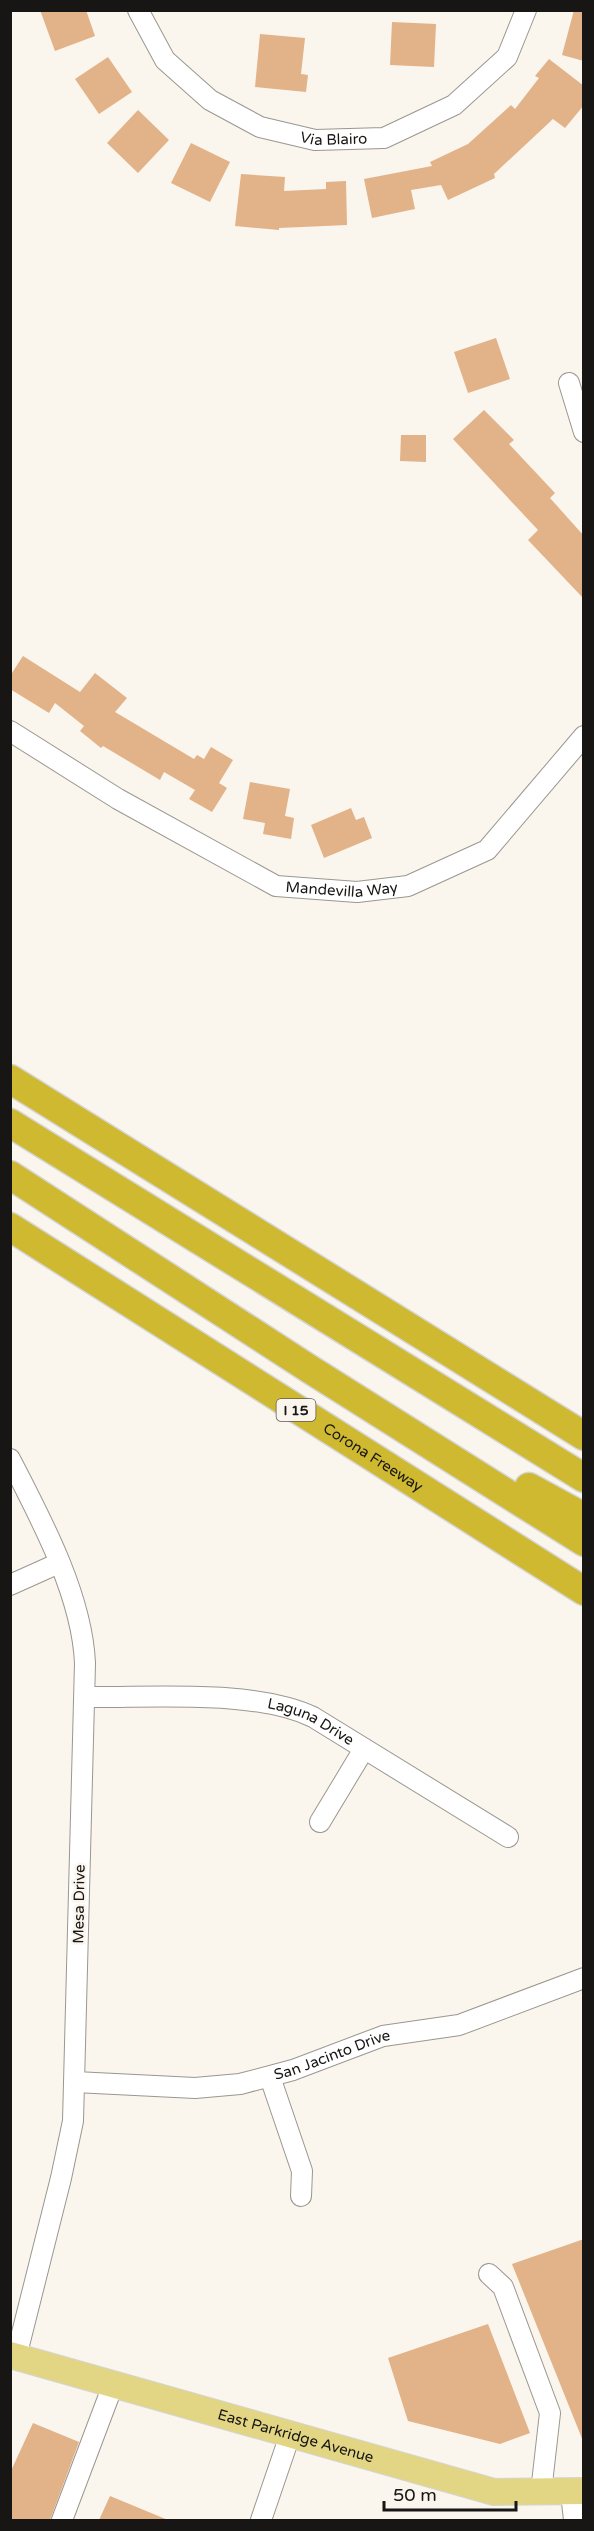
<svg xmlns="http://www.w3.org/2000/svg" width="594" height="2531" font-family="'Varela Round',sans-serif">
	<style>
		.building { fill: #e2b288 }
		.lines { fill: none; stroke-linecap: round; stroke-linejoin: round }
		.minor-casing { stroke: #9b9790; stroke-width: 22 }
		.major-casing { stroke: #d5d5d5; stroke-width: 28 }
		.highway-casing { stroke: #d5d5d5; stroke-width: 31 }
		.minor { stroke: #fff; stroke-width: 20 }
		.major { stroke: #e2d583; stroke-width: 26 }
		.highway { stroke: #cfb931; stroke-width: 28 }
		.labels { text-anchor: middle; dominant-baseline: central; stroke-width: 5; stroke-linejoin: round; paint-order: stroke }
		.shield { fill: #faf5ed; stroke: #5c5955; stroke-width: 1.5 }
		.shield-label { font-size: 14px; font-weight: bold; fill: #181614 }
		.street-label { font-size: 15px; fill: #181614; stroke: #faf5ed }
	</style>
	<rect width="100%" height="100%" fill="#faf5ed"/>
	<path class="building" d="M40 10H86L95 36 55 51Z
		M574 10H584V61L562 55Z
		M392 22 436 24 434 67 390 65Z
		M260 34 305 38 301 74 308 75 306 92 255 87Z
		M108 57 132 92 99 114 75 79Z
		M549 59 584 86V105L565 128 553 119 494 174 495 178 448 200 441 185 411 190 415 209 372 218 364 179 432 166 430 162 468 144 511 105 515 109 539 78 535 76Z
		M138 110 169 140 138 173 107 143Z
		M191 143 230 162 210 202 171 183Z
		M241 174 285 177 284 191 326 189V182L346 181 347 225 279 228V230L235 226Z
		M496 338 510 379 468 393 454 352Z
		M484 410 514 440 509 444 555 493 550 498 584 536V599L528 540 538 530 453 439Z
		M401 435H426V462L400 461Z
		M23 656 80 692 95 673 127 698 115 712 194 759 197 755 204 759 211 747 233 760 219 783 227 788 212 812 189 799 195 790 164 772 160 780 103 746 101 748 80 731 84 726 55 703 49 713 10 689V676Z
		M250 782 290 789 285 816 294 818 291 839 263 834 265 823 243 819Z
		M351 808 356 820 364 817 372 838 324 858 311 825Z
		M584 2239V2441H583L512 2264Z
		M488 2324 530 2433 500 2444 408 2421 388 2358Z
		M33 2423 79 2442 50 2520H10V2473Z
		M110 2496 168 2520H99Z"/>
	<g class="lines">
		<g class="minor-casing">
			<g id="minor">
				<path id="s1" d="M138 10 165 60 210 100 260 127 315 140 384 138 454 105 507 57 526 10"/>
				<path d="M569 383 584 432"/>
				<path id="s2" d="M10 731 118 799 276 886 357 892 408 886 487 850 584 736"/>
				<path d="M10 1459C41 1519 82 1595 85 1663L73 2121 61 2178 16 2357"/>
				<path d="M10 1585 59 1563"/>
				<path id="s3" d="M85 1697C151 1698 255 1689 313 1717L508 1837"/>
				<path d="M320 1822 364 1749"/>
				<path d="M270 2077 302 2171 301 2196"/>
				<path id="s4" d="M75 2082 195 2088 240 2084 293 2070 383 2036 459 2025 584 1978"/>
				<path d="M489 2274 503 2287 550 2413 541 2492"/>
				<path d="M571 2493 574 2520"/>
				<path d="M62 2520 113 2385"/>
				<path d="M261 2520 290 2435"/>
			</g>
		</g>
		<g class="major-casing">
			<g id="major">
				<path id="s5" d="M10 2355 494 2492 584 2491"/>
			</g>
		</g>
		<g class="highway-casing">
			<g id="highway">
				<path d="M10 1079 584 1436"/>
				<path d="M10 1123 584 1478"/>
				<path d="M10 1175 308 1368 584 1542"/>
				<path id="s6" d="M10 1227 584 1591"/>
				<path d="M529 1487 584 1517"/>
			</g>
		</g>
		<use href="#minor" class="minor"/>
		<use href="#major" class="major"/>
		<use href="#highway" class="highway"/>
	</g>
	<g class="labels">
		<rect class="shield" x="276.5" y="1399" width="39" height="22" rx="4.5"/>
		<g class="shield-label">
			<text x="296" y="1410">I 15</text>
		</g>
		<g class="street-label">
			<text stroke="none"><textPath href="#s1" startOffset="249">Via Blairo</textPath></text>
			<text stroke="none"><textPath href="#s2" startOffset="374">Mandevilla Way</textPath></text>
			<text stroke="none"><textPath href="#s6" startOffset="430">Corona Freeway</textPath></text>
			<text stroke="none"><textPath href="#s3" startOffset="230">Laguna Drive</textPath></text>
			<text transform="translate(79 1904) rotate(-89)">Mesa Drive</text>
			<text stroke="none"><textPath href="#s4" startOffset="262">San Jacinto Drive</textPath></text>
			<text stroke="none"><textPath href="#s5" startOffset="297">East Parkridge Avenue</textPath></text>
		</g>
	</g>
	<rect width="594" height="2531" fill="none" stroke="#181614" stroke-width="24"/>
	<path d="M384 2501v9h132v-9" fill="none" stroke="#181614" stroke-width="3"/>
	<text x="393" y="2501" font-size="18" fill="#181614" stroke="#faf5ed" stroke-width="4.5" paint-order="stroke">50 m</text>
</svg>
